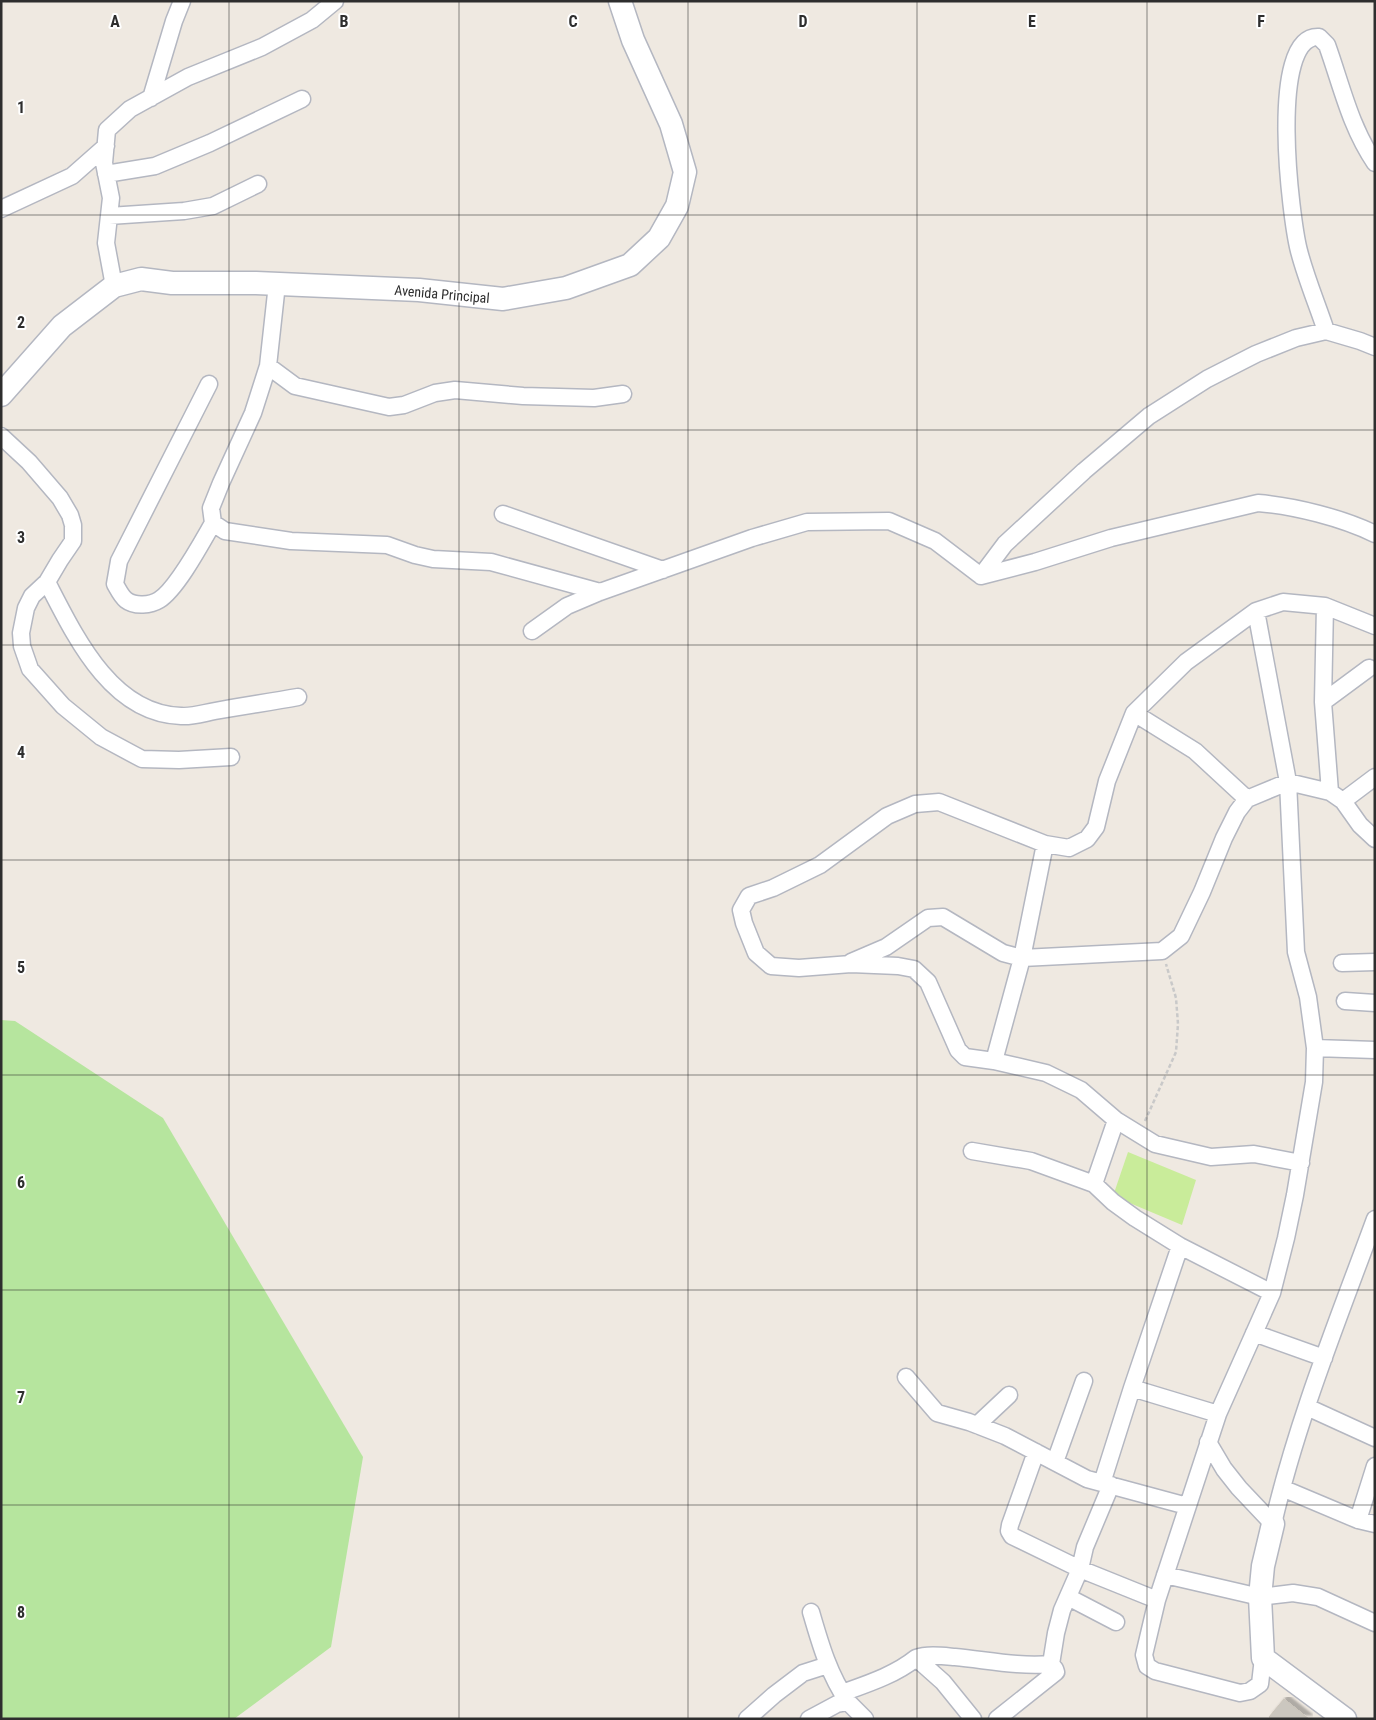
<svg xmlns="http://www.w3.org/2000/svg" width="1376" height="1720" font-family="'Roboto Condensed',sans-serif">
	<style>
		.green { fill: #b6e59e }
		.pitch { fill: #c9ec9a }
		.building { fill: #cbc7bf; stroke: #cbc5ba; filter: url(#shadow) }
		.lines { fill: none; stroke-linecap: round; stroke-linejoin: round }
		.street-casing { stroke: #b4b7c1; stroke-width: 19 }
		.secondary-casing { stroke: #b4b7c1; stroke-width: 25 }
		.path { stroke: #c9c9c9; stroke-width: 2.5; stroke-dasharray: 4 2.5; stroke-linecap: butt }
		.street { stroke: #fff; stroke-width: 16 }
		.secondary { stroke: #fff; stroke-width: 22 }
		.grid { fill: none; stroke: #2e2e2e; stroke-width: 1; stroke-opacity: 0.55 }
		.labels { text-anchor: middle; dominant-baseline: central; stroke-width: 4; stroke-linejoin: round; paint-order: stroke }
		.street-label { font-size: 14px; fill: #2e2e2e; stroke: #fff }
		.grid-label { font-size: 16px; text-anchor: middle; font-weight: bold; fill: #2e2e2e; stroke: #fff; stroke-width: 4; stroke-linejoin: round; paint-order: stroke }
	</style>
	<defs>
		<filter id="shadow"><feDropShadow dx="4" dy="-4" stdDeviation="1" flood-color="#0004"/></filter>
	</defs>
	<rect width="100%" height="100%" fill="#efe9e1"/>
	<path class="green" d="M1 1020 15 1021 163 1118 363 1457 331 1647 234 1719H1Z"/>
	<path class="pitch" d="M1128 1152 1196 1180 1182 1225 1113 1196Z"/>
	<path class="building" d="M1284 1699 1309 1719H1271L1269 1717Z"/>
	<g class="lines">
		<g class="street-casing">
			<path id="street" d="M151 98 174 21 182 1
				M106 174 155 166 210 143 302 99
				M1 209 72 176 106 146
				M109 216 184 211 213 206 258 184
				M277 284 268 366 253 413 221 483 211 508 213 523 225 531 291 541 387 545 415 555 433 559 491 562 600 592
				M114 286 106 243 111 198 104 163 107 130 130 109 188 77 262 47 312 20 335 1
				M1326 331C1317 304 1306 278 1299 251 1291 220 1267 34 1319 37L1327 45C1342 87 1350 126 1375 163
				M268 366 295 386 389 407 404 405 435 393 455 390 523 396 594 398 623 394
				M209 384 119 561 115 584C118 589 121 596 126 600 135 607 151 605 159 600 177 589 202 542 213 523
				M1 436 29 462 60 498 70 515 73 525V541L60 560 47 582 32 596 26 608 21 633 22 646 30 669 63 706 101 737 142 759 179 760 231 757
				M503 514 663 570
				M981 576 1005 544 1084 471 1149 416 1207 379 1256 354 1296 338 1326 331 1360 341 1375 347
				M981 576 1035 562 1111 538 1258 503C1295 506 1342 518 1375 534
				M47 582C75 636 111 714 181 716 192 717 204 713 215 711 243 706 270 702 298 697
				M1325 606 1323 702 1330 792
				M1256 611 1288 782 1296 952 1308 997 1315 1048 1314 1082 1295 1195 1286 1238 1272 1293 1218 1414 1157 1600 1144 1655 1147 1666 1155 1671 1240 1693 1250 1691 1260 1684 1263 1658
				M532 631 567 606 600 592 752 538 807 522 889 521 935 541 981 576
				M1323 702 1369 668
				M1134 713 1195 751 1247 799
				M1343 801 1375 777
				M851 962 886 947 928 918 943 917 1003 953 1022 958 1162 951 1181 936 1202 892 1224 838 1237 812 1247 799 1288 782 1330 792 1343 801 1360 825 1375 839
				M1342 963 1375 962
				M1345 1001 1375 1003
				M1315 1048 1375 1050
				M994 1061 1022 958 1045 844
				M972 1151 1031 1161 1094 1184 1113 1202 1135 1218 1180 1246 1272 1293
				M1301 1163 1254 1154 1211 1157 1155 1144 1116 1120 1081 1090 1046 1073 994 1061 965 1057 958 1050 928 982 914 969 898 966 851 964 799 968 771 966 756 953 744 923 741 910 749 896 773 888 820 865 887 816 915 804 939 802 1045 844 1069 848 1087 839 1096 827 1107 781 1134 713 1186 662 1256 611 1283 602 1325 606 1375 626
				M1094 1184 1116 1120
				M1254 1333 1324 1358
				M906 1377 937 1413 969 1422 1005 1436 1087 1479 1187 1506
				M1132 1388 1218 1414
				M1307 1407 1375 1438
				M977 1425 1009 1395
				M1208 1442 1224 1469 1239 1488 1273 1524
				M1036 1452 1010 1525 1009 1531 1012 1536 1080 1569 1157 1600
				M1055 1462 1084 1381
				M1102 1483 1132 1388 1180 1246
				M1282 1488 1358 1520 1375 1524
				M1358 1520 1375 1466
				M1273 1524C1297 1420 1338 1320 1375 1219
				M1165 1575 1260 1597 1293 1593 1318 1597 1375 1623
				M1068 1597 1116 1622
				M842 1693C867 1684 895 1675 916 1658
				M848 1702 865 1719
				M747 1719 774 1695 803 1673 828 1665
				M809 1719 837 1704 848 1702C829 1675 820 1643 811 1612
				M973 1719 943 1682 916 1658C927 1654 943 1656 955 1657 987 1660 1019 1667 1051 1664
				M997 1719 1056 1672 1055 1669 1051 1664 1056 1633 1062 1610 1080 1569 1085 1547 1111 1485"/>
		</g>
		<g class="secondary-casing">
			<path id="secondary" d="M1 395 62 326 114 286 141 279 172 283H256L419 290 503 299 566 288 630 265 659 238 677 206 685 172 671 124 633 40 620 1
				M1273 1524 1263 1566 1260 1597 1263 1658 1345 1719"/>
		</g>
		<path class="path" d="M1145 1121 1176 1052 1178 1024 1176 998 1166 964"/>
		<use href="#street" class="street"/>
		<use href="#secondary" class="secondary"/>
	</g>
	<path class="grid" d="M229 1V1719M459 1V1719M688 1V1719M917 1V1719M1147 1V1719M1 215H1375M1 430H1375M1 645H1375M1 860H1375M1 1075H1375M1 1290H1375M1 1505H1375"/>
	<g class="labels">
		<g class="street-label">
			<text transform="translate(442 294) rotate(5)">Avenida Principal</text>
		</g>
	</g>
	<g class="grid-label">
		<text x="115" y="27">A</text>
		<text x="344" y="27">B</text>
		<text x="573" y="27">C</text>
		<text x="803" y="27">D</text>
		<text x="1032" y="27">E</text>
		<text x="1261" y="27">F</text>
		<text x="21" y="113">1</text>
		<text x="21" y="328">2</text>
		<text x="21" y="543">3</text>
		<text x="21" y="758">4</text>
		<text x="21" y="973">5</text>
		<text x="21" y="1188">6</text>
		<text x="21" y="1403">7</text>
		<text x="21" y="1618">8</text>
	</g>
	<rect width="1376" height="1720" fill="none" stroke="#2e2e2e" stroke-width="5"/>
</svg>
